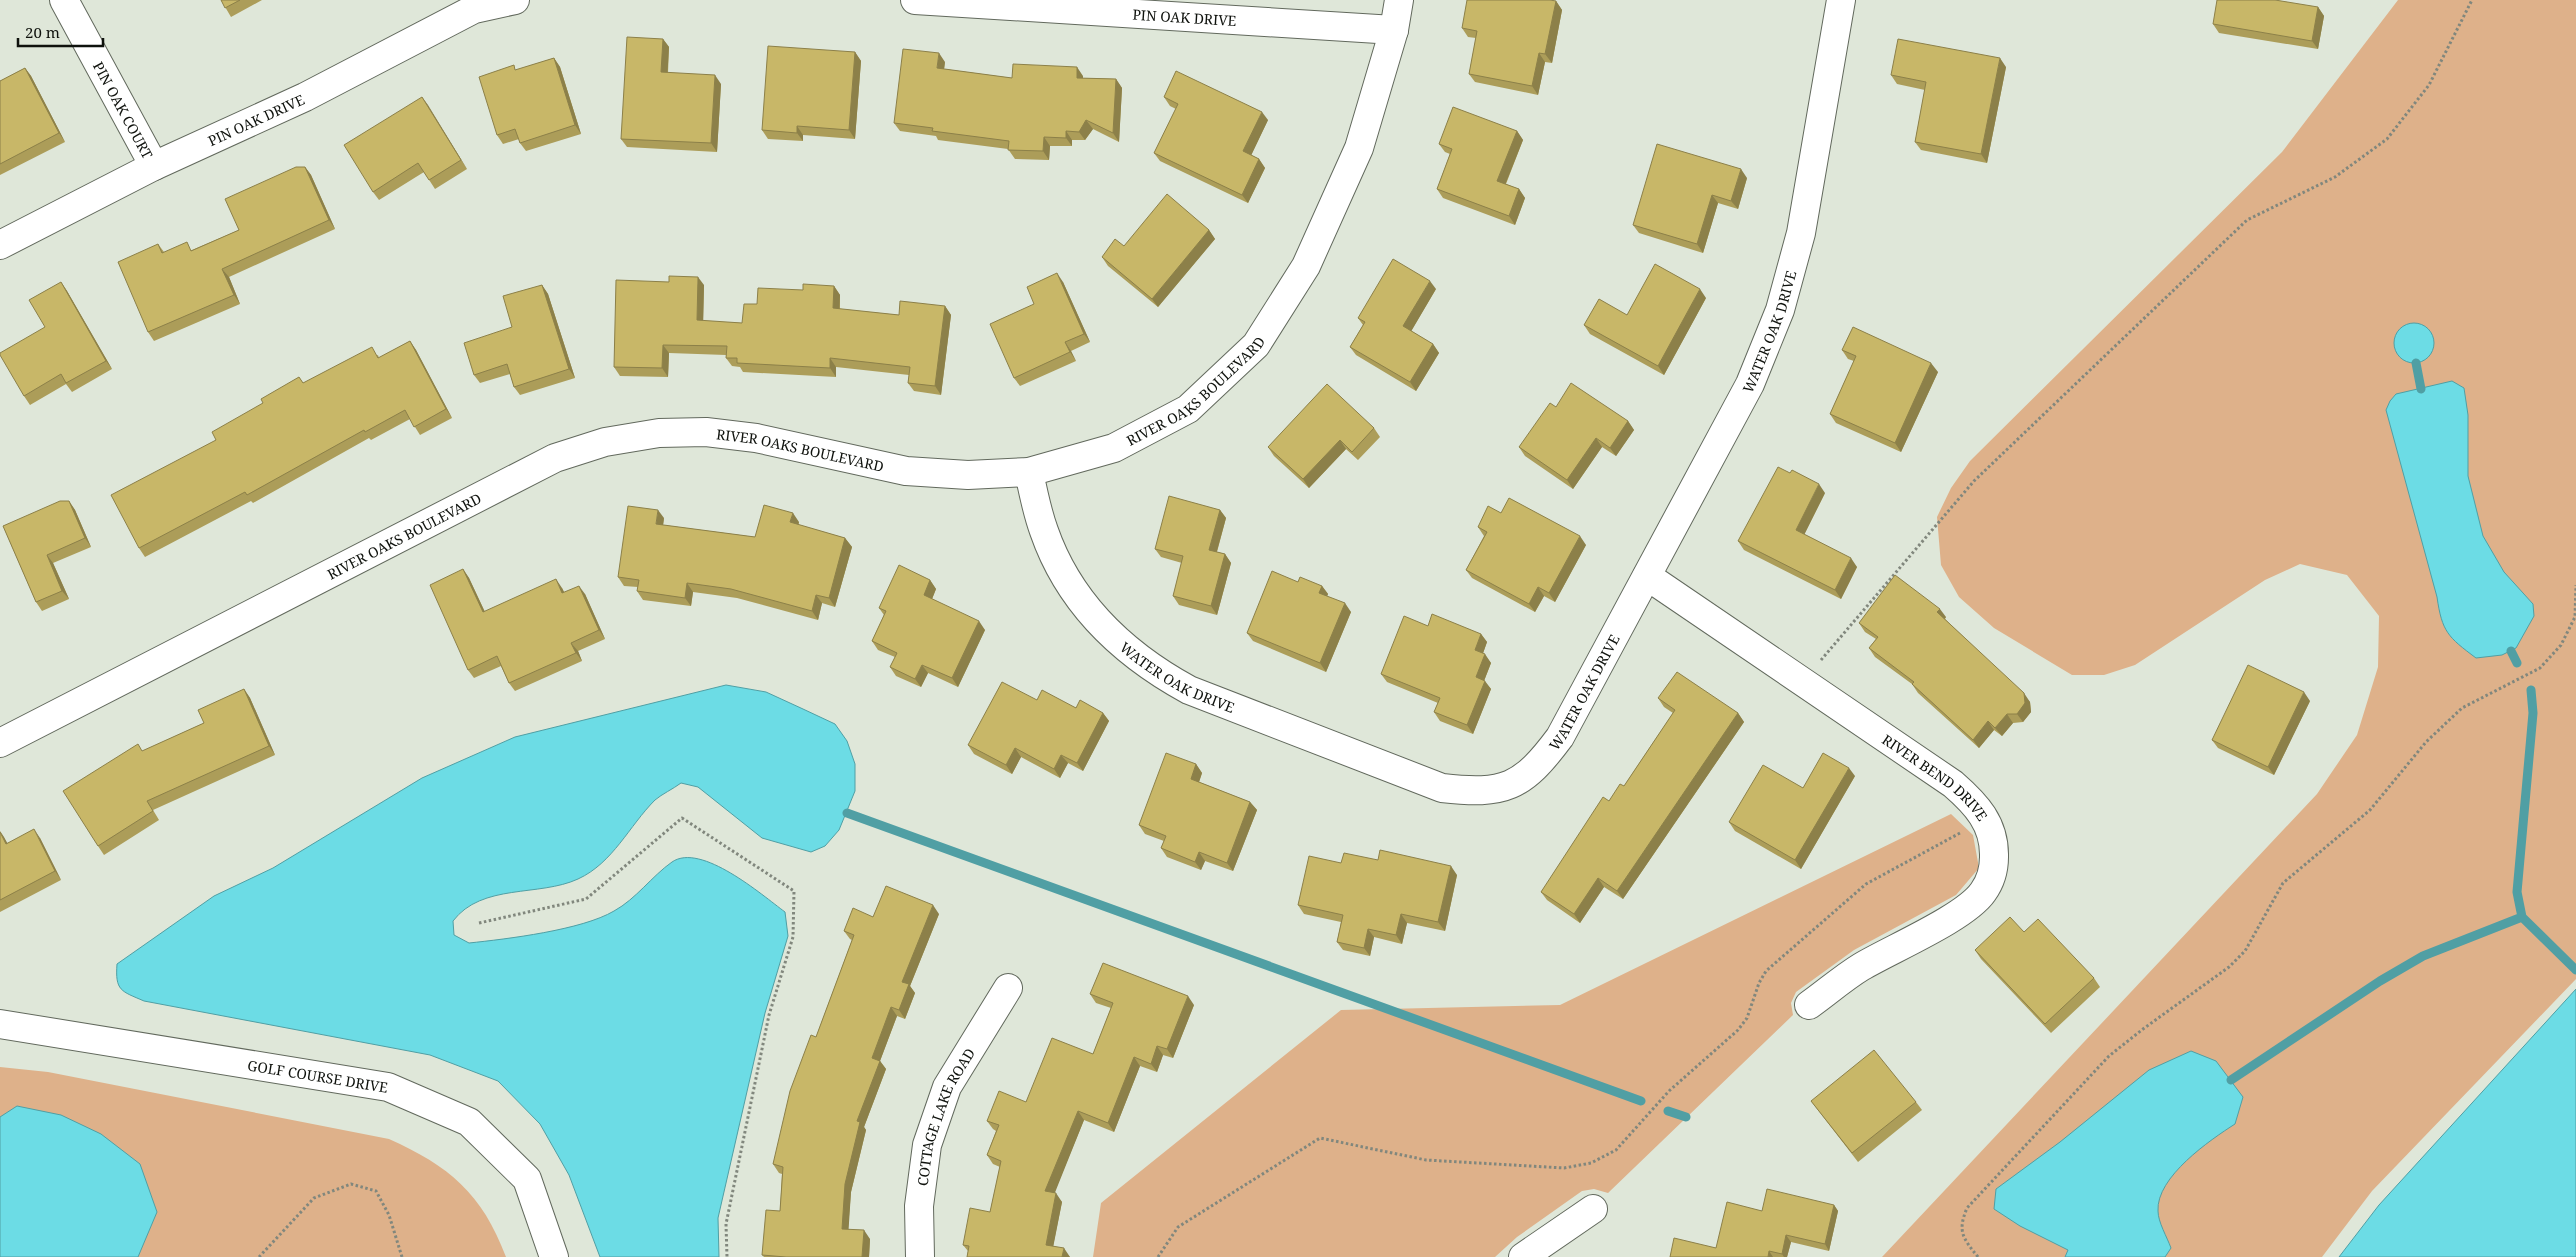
<svg xmlns="http://www.w3.org/2000/svg" width="2576" height="1257" font-family="'Noto Serif',serif">
	<style>
		.green { fill: #deb18a }
		.water { fill: #6cdce5; stroke: #509fa4 }
		.lines { fill: none; stroke-linecap: round; stroke-linejoin: round }
		.stream { stroke: #509fa4; stroke-width: 9 }
		.street-casing { stroke: #62695d; stroke-width: 30 }
		.path { stroke: #81877d; stroke-width: 3; stroke-dasharray: 2.5 2.5; stroke-linecap: butt }
		.street { stroke: #fff; stroke-width: 28 }
		.wall { fill: #ac9d59 }
		.shaded-wall { fill: #8c8049 }
		.building { fill: #c8b768; stroke: #8c8049 }
		.labels { text-anchor: middle; dominant-baseline: central; stroke-width: 5; stroke-linejoin: round; paint-order: stroke }
		.street-label { font-size: 14px; fill: #0f120d; stroke: #dfe7d9 }
	</style>
	<rect width="100%" height="100%" fill="#dfe7d9"/>
	<path class="green" d="M2398 0H2576V979L2372 1191 2322 1257H1882L2317 794 2357 735 2378 667 2379 616 2347 575 2300 564 2265 580 2135 665 2104 675H2072L1994 628 1959 597 1941 565 1937 517 1951 488 1970 461 2282 152Z
		M1951 814 1973 835 1979 868 1956 895 1854 950 1796 992 1791 1003 1793 1015 1608 1193 1594 1189 1582 1191 1517 1237 1495 1257H1093L1101 1203 1341 1010 1560 1005Z
		M0 1067 48 1072 389 1139C449 1166 482 1193 506 1257H0Z"/>
	<path class="water" d="M2394 343a20 20 0 1 1 40 0a20 20 0 1 1-40 0Z
		M2452 381 2464 388 2468 415V476L2483 536 2504 572 2533 604 2534 616 2516 648 2502 655 2476 658C2448 637 2442 632 2437 597L2386 410 2390 401 2396 394Z
		M726 685 766 692 803 709 835 724 847 741 855 764V791L839 830 825 846 811 852 762 838 698 787 681 783C673 789 662 794 655 800 629 826 613 863 578 879 539 897 482 883 453 921L454 935 469 943C507 939 582 930 614 911 636 899 652 876 672 862 701 842 762 895 785 912L788 936 765 1013 718 1218 719 1257H600L569 1175 540 1124 498 1081 430 1055 144 1001C121 991 115 991 117 964L214 896 273 868 422 778 515 737Z
		M2576 989V1257H2339L2379 1205Z
		M2191 1051 2216 1061 2243 1097 2235 1124C2210 1140 2156 1177 2158 1211 2158 1222 2167 1237 2171 1248L2165 1257H2065L2068 1250 2020 1226 1994 1209 1996 1189 2060 1142 2149 1070Z
		M17 1106 61 1115 101 1134 140 1164 157 1212 138 1257H0V1117Z"/>
	<g class="lines">
		<path class="stream" d="M2416 363 2421 389
			M2511 651 2517 663
			M2531 690 2533 713 2517 892 2522 917 2576 970
			M847 813 1641 1101
			M2231 1080 2380 981 2423 956 2522 917
			M1668 1111 1686 1117"/>
		<g class="street-casing">
			<g id="street">
				<path id="s1" d="M64 0 154 166"/>
				<path id="s2" d="M915 0 1394 30"/>
				<path id="s3" d="M0 245 154 166 305 97 474 9 515 0"/>
				<path id="s4" d="M1029 472C1033 492 1037 512 1044 531 1069 603 1123 654 1189 690L1442 788C1505 795 1522 788 1560 737L1750 384 1780 310 1801 233 1841 0"/>
				<path id="s5" d="M1647 576 1953 784C1976 804 1995 824 1994 857 1994 869 1991 881 1983 892 1965 918 1891 949 1861 967 1843 978 1826 993 1809 1005"/>
				<path id="s6" d="M0 743 555 458 605 442 659 433 706 432 756 438 906 471 968 475 1029 472 1114 448 1188 409 1256 345 1306 266 1359 148 1394 30 1399 0"/>
				<path id="s7" d="M0 1024 388 1087 469 1122 527 1179 554 1257"/>
				<path id="s8" d="M920 1257 919 1206 927 1145 947 1087 1008 988"/>
				<path d="M1523 1257 1593 1209"/>
			</g>
		</g>
		<path class="path" d="M1821 660 1974 481 2247 220 2335 177 2387 139 2429 85 2472 0
			M479 923 586 899 682 818 794 891 793 937 769 1015 726 1224 727 1257
			M259 1257 314 1198 351 1184 376 1191 389 1215 402 1257
			M1158 1257 1178 1227 1320 1138 1426 1160 1564 1168 1591 1163 1616 1150 1669 1091 1738 1030 1747 1018 1759 983 1766 971 1866 884 1960 833
			M1978 1257C1963 1238 1957 1232 1967 1208L2109 1056 2143 1029 2229 967 2245 951 2283 883 2370 810 2426 742 2462 708 2540 668 2561 645 2575 617 2576 585"/>
		<use href="#street" class="street"/>
	</g>
	<path class="wall" d="M221 0H262L231 17Z
		M1556 1 1562 10 1552 63 1545 62 1538 95 1475 82 1469 74 1476 38 1468 37 1462 28Z
		M2318 7 2324 16 2318 49 2219 33 2213 24Z
		M663 39 669 47 668 73 721 84 717 152 627 147 621 139Z
		M855 52 861 61 855 139 803 135V141L768 139 762 130Z
		M554 58 560 67 581 134 526 151 520 143 519 139 503 144 497 135 517 70Z
		M945 62 944 69 1012 78 1083 76V78L1116 79 1122 88 1119 142 1093 129 1085 140H1072V146H1050L1049 160 1015 159 1008 149 938 140 936 136 900 131 894 123Z
		M2006 67 1987 163 1921 150 1915 142 1925 90 1897 84 1891 75Z
		M25 68 31 76 65 142 0 175V81Z
		M422 97 467 169 435 189 424 172 379 200 373 192Z
		M1164 97 1268 120 1251 155 1259 159 1265 168 1248 203 1160 161 1154 153 1176 109 1170 106Z
		M1517 131 1523 140 1506 184 1519 189 1525 198 1515 225 1443 198 1437 189 1450 154 1445 152 1439 144Z
		M305 167 311 175 335 229 229 277 240 304 154 341 148 332 158 244 164 252 192 250 239 230Z
		M1747 178 1738 209 1718 203 1703 253 1639 233 1633 225Z
		M1209 230 1215 239 1158 307 1108 266 1102 257 1124 246Z
		M61 282 67 291 112 369 72 392 66 384 30 405 24 396 45 327Z
		M669 282 704 285 703 321 742 323 757 304 803 290 834 286 840 295V309L899 315 945 306 951 315 941 395 914 391 908 383 909 375 836 367V377L743 372 740 367 732 366 726 358V355L669 353 668 377 620 376 614 367Z
		M1063 282 1090 342 1071 351 1076 361 1020 386 1014 378 1034 304Z
		M542 285 548 294 575 378 520 395 514 387 510 374 480 383 474 375 512 327Z
		M1436 289 1411 331 1433 344 1439 353 1416 391 1356 355 1350 347 1363 325 1358 318Z
		M1706 298 1664 375 1590 334 1584 325 1627 315Z
		M410 341 416 350 452 418 420 435 410 419 371 440 369 438 253 503 251 501 145 557 139 548 216 440 263 403 299 377 303 383 378 355 379 358Z
		M1842 350 1938 372 1901 452 1836 423 1830 414 1854 361 1848 359Z
		M1556 407 1628 421 1634 430 1616 456 1602 447 1573 489 1525 456 1519 447Z
		M1374 428 1380 437 1358 460 1346 449 1309 488 1274 456 1268 447Z
		M1825 493 1804 535 1857 567 1841 599 1744 550 1738 541Z
		M69 501 75 510 91 547 53 563 69 599 42 611 36 602 3 526Z
		M1220 510 1226 518 1217 552 1225 554 1231 563 1217 615 1179 605 1173 596 1182 563 1161 557 1155 549Z
		M1501 513 1586 545 1555 602 1544 596 1535 612 1472 578 1466 570 1484 536 1478 527Z
		M664 518 663 525 755 537 799 522 798 525 845 538 852 547 835 607 822 603 818 620 737 598 693 592 691 606 643 600 637 591 638 587 624 586 618 577Z
		M463 569 469 578 485 612 562 588 564 592 585 594 605 639 578 651 582 661 515 691 509 683 501 666 474 678 468 670Z
		M930 580 936 589 932 599 985 630 958 687 928 673 921 687 896 676 890 667 895 657 878 650 872 641 884 615 879 608Z
		M1298 582 1322 586 1328 594 1327 596 1351 612 1326 672 1253 641 1247 633Z
		M1946 617 1945 619 2030 702 2031 712 2023 722 2013 723 2002 736 1994 730 1979 748 1918 693 1912 684 1875 657 1869 648 1876 639 1865 632 1859 623Z
		M1428 626 1481 634 1487 642 1483 653 1491 663 1484 681 1491 689 1473 734 1440 721 1434 712 1438 703 1387 682 1381 674Z
		M244 689 250 698 275 755 153 810 159 820 104 855 98 846 143 751 204 723Z
		M1658 698 1738 713 1744 722 1623 899 1604 887 1580 923 1547 900 1541 892 1609 801 1624 786 1673 713 1664 707Z
		M1037 700 1103 713 1109 721 1083 771 1068 763 1060 778 1021 757 1012 774 974 754 968 745Z
		M2310 701 2274 775 2218 748 2212 740Z
		M1196 764 1202 773 1199 782 1250 802 1257 810 1233 871 1205 861 1201 870 1167 857 1161 848 1164 841 1145 834 1139 825Z
		M1855 776 1801 869 1735 831 1729 822 1803 788Z
		M0 831 7 843 40 838 61 880 0 912Z
		M1378 860 1457 875 1445 931 1407 923 1402 944 1374 937 1370 956 1343 950 1337 942 1341 922 1304 914 1298 905 1341 863Z
		M939 914 910 986 915 993 905 1019 897 1016 880 1061 886 1069 864 1127 866 1130 851 1192 848 1229 870 1239 869 1257H764L762 1255 780 1211 782 1174 779 1173 773 1164 816 1037 852 940 850 939 844 931 873 917Z
		M2024 932 2094 978 2100 987 2051 1033 1981 959 1975 950Z
		M1090 994 1194 1005 1173 1058 1163 1055 1157 1072 1140 1066 1114 1132 1084 1120 1054 1193 1062 1202 1053 1246 1070 1257H967L968 1251 963 1245 990 1212 1000 1167 993 1164 987 1155 996 1131 993 1129 987 1121 1026 1102 1093 1054 1111 1008 1096 1003Z
		M1811 1101 1916 1102 1922 1110 1858 1162Z
		M1834 1205 1838 1211 1829 1251 1791 1242 1787 1257H1670L1716 1248 1762 1211Z"/>
	<path class="shaded-wall" d="M1556 1 1562 10 1552 63 1545 54Z
		M2318 7 2324 16 2318 49 2312 41Z
		M663 39 669 47 667 81 661 72Z
		M855 52 861 61 855 139 849 130Z
		M939 53 945 62 943 77 937 68Z
		M1539 53 1545 62 1538 95 1532 86Z
		M554 58 560 67 581 134 575 125Z
		M2000 58 2006 67 1987 163 1981 154Z
		M1077 67 1083 76V87L1077 78Z
		M25 68 31 76 65 142 59 133Z
		M715 75 721 84 717 152 711 143Z
		M1116 79 1122 88 1119 142 1113 133Z
		M422 97 428 105 467 169 461 160Z
		M1262 112 1268 120 1249 160 1243 151Z
		M1086 120 1093 129 1085 140 1079 132Z
		M797 126 803 135V141L797 133Z
		M1066 131 1072 140V146L1066 138Z
		M1517 131 1523 140 1503 190 1497 181Z
		M1044 137 1050 146 1049 160 1043 151Z
		M1259 159 1265 168 1248 203 1242 195Z
		M305 167 311 175 335 229 329 220Z
		M1741 169 1747 178 1738 209 1731 201Z
		M1519 189 1525 198 1515 225 1509 216Z
		M1712 195 1718 203 1703 253 1697 244Z
		M1209 230 1215 239 1158 307 1152 299Z
		M222 269 229 277 240 304 234 295Z
		M1057 273 1063 282 1090 342 1084 334Z
		M698 277 704 285 703 329 697 320Z
		M1430 281 1436 289 1409 335 1403 326Z
		M61 282 67 291 112 369 106 361Z
		M542 285 548 294 575 378 569 369Z
		M834 286 840 295 839 317 833 308Z
		M1700 289 1706 298 1664 375 1658 366Z
		M945 306 951 315 941 395 935 386Z
		M410 341 416 350 452 418 446 409Z
		M1065 342 1071 351 1076 361 1070 352Z
		M1433 344 1439 353 1416 391 1410 382Z
		M663 345 669 353 668 377 662 368Z
		M830 358 836 367V377L830 368Z
		M1931 363 1938 372 1901 452 1895 443Z
		M1628 421 1634 430 1616 456 1610 448Z
		M1596 438 1602 447 1573 489 1567 480Z
		M1340 440 1346 449 1309 488 1303 479Z
		M1819 484 1825 493 1802 539 1796 530Z
		M69 501 75 510 91 547 85 538Z
		M658 510 664 518 662 533 656 524Z
		M1220 510 1226 518 1215 558 1209 550Z
		M793 513 799 522 797 531 790 522Z
		M1580 536 1586 545 1555 602 1549 593Z
		M845 538 852 547 835 607 829 598Z
		M1225 554 1231 563 1217 615 1211 606Z
		M47 555 53 563 69 599 62 591Z
		M1851 558 1857 567 1841 599 1835 590Z
		M463 569 469 578 489 621 483 612Z
		M556 579 562 588 569 602 562 593Z
		M930 580 936 589 930 604 924 595Z
		M687 583 693 592 691 606 685 598Z
		M579 586 585 594 605 639 599 630Z
		M1322 586 1328 594 1325 601 1319 593Z
		M1538 587 1544 596 1535 612 1529 604Z
		M816 595 822 603 818 620 812 611Z
		M1345 603 1351 612 1326 672 1320 663Z
		M1940 609 1946 617 1943 621 1937 612Z
		M979 621 985 630 958 687 952 678Z
		M1481 634 1487 642 1481 659 1475 650Z
		M571 643 578 651 582 661 576 653Z
		M1485 654 1491 663 1482 686 1476 677Z
		M922 665 928 673 921 687 915 679Z
		M1485 681 1491 689 1473 734 1467 725Z
		M244 689 250 698 275 755 269 746Z
		M2304 692 2310 701 2274 775 2268 767Z
		M2024 693 2030 702 2031 712 2023 722 2017 714Z
		M1103 713 1109 721 1083 771 1077 763Z
		M1738 713 1744 722 1623 899 1617 891Z
		M2007 714 2013 723 2002 736 1995 728Z
		M1988 721 1994 730 1979 748 1973 740Z
		M1015 748 1021 757 1012 774 1006 765Z
		M1061 755 1068 763 1060 778 1054 769Z
		M1196 764 1202 773 1197 788 1191 779Z
		M1849 768 1855 776 1801 869 1795 860Z
		M1250 802 1257 810 1233 871 1227 863Z
		M34 829 40 838 61 880 55 871Z
		M0 831 4 837 12 852 6 844Z
		M1199 852 1205 861 1201 870 1195 862Z
		M1451 866 1457 875 1445 931 1438 922Z
		M1598 878 1604 887 1580 923 1574 914Z
		M933 905 939 914 910 986 915 993 905 1019 899 1010 902 982Z
		M1401 914 1407 923 1402 944 1396 935Z
		M1368 929 1374 937 1370 956 1364 948Z
		M1188 996 1194 1005 1173 1058 1167 1049Z
		M891 1007 897 1016 880 1061 886 1069 864 1127 866 1130 851 1192 848 1238 842 1229 845 1184 857 1121 872 1058Z
		M1157 1046 1163 1055 1157 1072 1151 1064Z
		M1134 1057 1140 1066 1114 1132 1108 1123Z
		M1078 1111 1084 1120 1052 1200 1045 1191Z
		M1056 1193 1062 1202 1052 1253 1046 1245Z
		M1834 1205 1838 1211 1829 1251 1825 1244Z
		M864 1230 870 1239 869 1257H862Z
		M1786 1235 1791 1242 1787 1257H1784L1782 1254Z
		M1064 1248 1070 1257H1062Z
		M1769 1251 1773 1257H1768Z"/>
	<path class="building" d="M221 0H240L225 8Z
		M1467 0H1550L1556 1 1545 54 1539 53 1532 86 1469 74 1477 31 1462 28Z
		M2217 0H2275L2318 7 2312 41 2213 24Z
		M627 37 663 39 661 72 715 75 711 143 621 139Z
		M1898 39 2000 58 1981 154 1915 142 1926 82 1891 75Z
		M768 46 855 52 849 130 797 126V133L762 130Z
		M903 49 939 53 937 68 1012 78 1013 64 1077 67V78L1116 79 1113 133 1086 120 1079 132 1066 131V138L1044 137 1043 151 1008 150 1009 141 932 131 933 128 894 123Z
		M554 58 575 125 520 143 515 129 497 135 479 77 514 65 515 70Z
		M25 68 59 133 0 164V81Z
		M1176 71 1262 112 1243 151 1259 159 1242 195 1154 153 1178 104 1164 97Z
		M422 97 461 160 429 180 418 163 373 192 344 145Z
		M1453 107 1517 131 1497 181 1519 189 1509 216 1437 189 1452 149 1439 144Z
		M1657 144 1741 169 1731 201 1712 195 1697 244 1633 225Z
		M296 167H305L329 220 222 269 234 295 148 332 118 262 158 244 162 253 187 242 191 251 239 230 225 199Z
		M1167 194 1209 230 1152 299 1102 257 1115 239 1124 246Z
		M1393 259 1430 281 1403 326 1433 344 1410 382 1350 347 1365 322 1358 318Z
		M1655 264 1700 289 1658 366 1584 325 1599 299 1627 315Z
		M1057 273 1084 334 1065 342 1070 352 1014 378 990 324 1034 304 1027 287Z
		M669 276 698 277 697 320 742 323 744 304H757L758 288 803 290V284L834 286 833 308 899 315 900 301 945 306 935 386 908 383 910 367 830 358V368L737 363V358H726L727 346 663 345 662 368 614 367 616 280 669 282Z
		M61 282 106 361 66 383 61 374 24 396 0 355V353L45 327 29 300Z
		M542 285 569 369 514 387 507 364 474 375 464 343 512 327 503 296Z
		M1853 327 1931 363 1895 443 1830 414 1856 356 1842 350Z
		M410 341 446 409 414 427 405 410 365 432 364 430 247 495 245 492 139 548 111 495 216 440 212 432 263 403 261 399 299 377 303 383 372 347 378 358Z
		M1571 383 1628 421 1610 448 1596 438 1567 480 1519 447 1550 403 1556 407Z
		M1327 384 1374 428 1352 452 1340 440 1303 479 1268 447Z
		M1778 467 1790 473 1792 470 1819 484 1796 530 1851 558 1835 590 1738 541Z
		M1169 496 1220 510 1209 550 1225 554 1211 606 1173 596 1183 556 1155 549Z
		M1509 498 1580 536 1549 593 1538 587 1529 604 1466 570 1487 532 1478 527 1488 506 1501 513Z
		M60 501H69L85 538 47 555 62 591 36 602 3 526Z
		M764 505 793 513 790 522 845 538 829 598 816 595 812 611 731 589 687 583 685 598 637 591 639 580 618 577 628 506 658 510 656 524 755 537Z
		M899 565 930 580 924 595 979 621 952 678 922 665 915 679 890 667 897 653 872 641 886 611 879 608Z
		M463 569 483 612 556 579 562 593 579 586 599 630 571 643 576 653 509 683 497 656 468 670 430 585Z
		M1272 571 1298 582 1300 577 1322 586 1319 593 1345 603 1320 663 1247 633Z
		M1895 575 1940 609 1937 612 2024 693 2025 703 2017 714H2007L1995 728 1988 721 1973 740 1912 684 1914 682 1869 648 1878 637 1859 623Z
		M1432 614 1481 634 1475 650 1485 654 1476 677 1485 681 1467 725 1434 712 1440 698 1381 674 1404 616 1428 626Z
		M2248 665 2304 692 2268 767 2212 740Z
		M1677 672 1738 713 1617 891 1598 878 1574 914 1541 892 1603 797 1609 801 1620 784 1624 786 1675 710 1658 698Z
		M1002 682 1037 700 1042 690 1076 708 1080 700 1103 713 1077 763 1061 755 1054 769 1015 748 1006 765 968 745Z
		M244 689 269 746 147 801 153 811 98 846 63 791 138 744 142 751 204 723 198 710Z
		M1166 753 1196 764 1191 779 1250 802 1227 863 1199 852 1195 862 1161 848 1166 836 1139 825Z
		M1823 753 1849 768 1795 860 1729 822 1763 765 1803 788Z
		M34 829 55 871 0 900V832L6 844Z
		M1380 850 1451 866 1438 922 1401 914 1396 935 1368 929 1364 948 1337 942 1343 915 1298 905 1309 856 1341 863 1344 853 1378 860Z
		M886 886 933 905 902 982 909 984 899 1010 891 1007 872 1058 880 1061 857 1121 860 1122 845 1184 842 1229 864 1230 862 1257H786L762 1255 766 1210 780 1211 783 1167 773 1164 790 1091 811 1035 816 1037 854 935 844 931 853 908 873 917Z
		M2010 917 2024 932 2038 919 2094 978 2045 1024 1975 950Z
		M1103 963 1188 996 1167 1049 1157 1046 1151 1064 1134 1057 1108 1123 1078 1111 1045 1191 1056 1193 1046 1245 1064 1248 1062 1257H967L969 1246 963 1245 970 1208 990 1212 1001 1161 987 1155 999 1125 987 1121 999 1091 1026 1102 1052 1038 1093 1054 1113 1003 1090 994Z
		M1874 1050 1916 1102 1852 1153 1811 1101Z
		M1767 1189 1834 1205 1825 1244 1786 1235 1782 1254 1769 1251 1768 1257H1670L1674 1238 1716 1248 1727 1202 1762 1211Z"/>
	<g class="labels">
		<g class="street-label">
			<text stroke="none"><textPath href="#s2" startOffset="270">PIN OAK DRIVE</textPath></text>
			<text stroke="none"><textPath href="#s1" startOffset="125">PIN OAK COURT</textPath></text>
			<text stroke="none"><textPath href="#s3" startOffset="285">PIN OAK DRIVE</textPath></text>
			<text stroke="none"><textPath href="#s4" startOffset="1148">WATER OAK DRIVE</textPath></text>
			<text stroke="none"><textPath href="#s6" startOffset="1294">RIVER OAKS BOULEVARD</textPath></text>
			<text stroke="none"><textPath href="#s6" startOffset="874">RIVER OAKS BOULEVARD</textPath></text>
			<text stroke="none"><textPath href="#s6" startOffset="454">RIVER OAKS BOULEVARD</textPath></text>
			<text stroke="none"><textPath href="#s4" startOffset="265">WATER OAK DRIVE</textPath></text>
			<text stroke="none"><textPath href="#s4" startOffset="742">WATER OAK DRIVE</textPath></text>
			<text stroke="none"><textPath href="#s5" startOffset="352">RIVER BEND DRIVE</textPath></text>
			<text stroke="none"><textPath href="#s7" startOffset="322">GOLF COURSE DRIVE</textPath></text>
			<text stroke="none"><textPath href="#s8" startOffset="145">COTTAGE LAKE ROAD</textPath></text>
		</g>
	</g>
	<path d="M18 38v8h85v-8" fill="none" stroke="#0f120d" stroke-width="2.5"/>
	<text x="25" y="38" font-size="15" fill="#0f120d" stroke="#dfe7d9" stroke-width="4" paint-order="stroke">20 m</text>
</svg>
